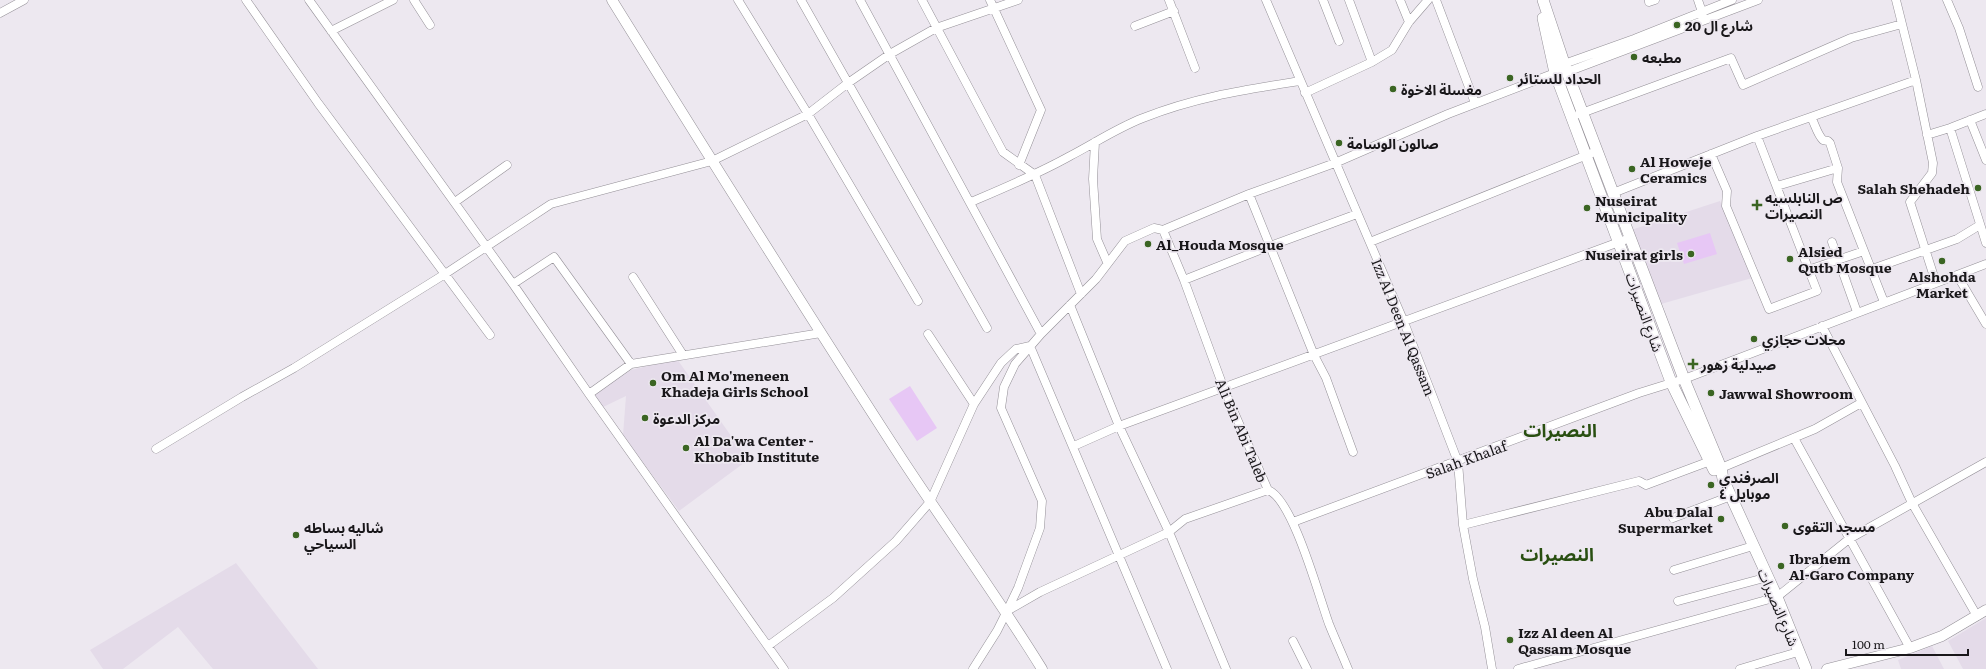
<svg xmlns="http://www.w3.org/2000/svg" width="1986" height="669" font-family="Literata,'Noto Sans Arabic',serif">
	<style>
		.built { fill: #e4dbe9 }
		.green { fill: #e7c7f5 }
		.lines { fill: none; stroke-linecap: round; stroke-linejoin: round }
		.minor-casing { stroke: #949097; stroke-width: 9 }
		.tertiary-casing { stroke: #949097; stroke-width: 11 }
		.secondary-casing { stroke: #949097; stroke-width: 12 }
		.minor { stroke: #fff; stroke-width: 8 }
		.tertiary { stroke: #fff; stroke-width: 10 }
		.secondary { stroke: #fff; stroke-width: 11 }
		.poi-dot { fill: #3b6523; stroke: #ede8f0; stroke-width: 1.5 }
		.labels { text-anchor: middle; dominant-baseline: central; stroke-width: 3.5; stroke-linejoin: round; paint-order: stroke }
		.poi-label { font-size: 14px; font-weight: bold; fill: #19171a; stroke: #ede8f0; text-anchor: start }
		.street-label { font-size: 14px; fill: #19171a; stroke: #ede8f0 }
		.district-label { font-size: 18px; font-weight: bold; fill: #294f11; stroke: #ede8f0 }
	</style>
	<rect width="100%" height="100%" fill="#ede8f0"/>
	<path class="built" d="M1720 201 1752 278 1661 304 1631 230Z
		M677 359 748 460 679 511 623 435 626 396 601 408 592 396 631 370Z
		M236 563 318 669H213L178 627 123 669H103L90 650Z
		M1986 618V669H1963L1948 641Z
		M1932 646 1944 669H1901L1898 660Z"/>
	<path class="green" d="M1710 233 1717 254 1684 264 1677 243Z
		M910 386 937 428 917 441 889 399Z"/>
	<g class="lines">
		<g class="minor-casing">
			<path id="minor" d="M246 0 318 103 490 335
				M309 0 513 284 589 394 784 669
				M414 0 430 25
				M738 0 808 114 918 301
				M801 0 987 328
				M860 0 1041 334
				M922 0 1003 152 1035 175 1081 294
				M990 0 1041 110 1019 165
				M1169 0 1195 68
				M1266 0 1404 322 1458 462 1463 525 1473 579 1485 627 1492 669
				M1323 0 1339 41
				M1349 0 1372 62
				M1400 0 1409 22
				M1436 0 1475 103
				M1649 0V2L1655 0
				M1698 0 1703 15
				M1896 0 1916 80 1933 163 1932 173 1910 202 1936 283
				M1947 0 1959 28 1978 87
				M0 13 24 0
				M1135 26 1174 11
				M331 31 393 0
				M1562 67 1564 64 1634 39 1732 0
				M1305 93 1372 62 1392 50 1409 22 1428 0
				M1579 114 1731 58 1743 85 1851 38 1902 24
				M1811 117C1815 124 1817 134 1823 140L1828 141 1830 143 1838 168 1837 182 1884 302
				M1970 120 1986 160
				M1950 128 1986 243
				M1927 135 1950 128 1986 114
				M1095 142 1093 179 1097 239 1107 262
				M1711 154 1727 191 1726 206 1769 309 1817 291 1757 136
				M1777 186 1838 168
				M1613 193 1757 136 1916 80
				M1249 194 1314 355 1326 378 1353 452
				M455 202 507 165
				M971 202C1004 188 1038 174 1070 156 1095 143 1117 128 1143 118 1196 97 1244 90 1300 81
				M1163 230 1184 280 1224 389 1268 490C1293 499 1319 597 1329 624 1335 639 1342 654 1348 669
				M1370 242 1597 151
				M1832 242 1857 312
				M1872 269 1957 239 1980 225
				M1808 270 1864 251
				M1957 275 1986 324
				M633 277 683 355
				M1184 280 1270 246 1357 214
				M513 284 554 257 631 364
				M1070 305 1119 426 1169 532 1226 669
				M1822 326 1895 466 1912 503 1977 616
				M928 334 974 404
				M1030 346 1167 669
				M589 394 631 364 821 333
				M1794 438 1910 648
				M1074 446 1119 426 1630 238
				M156 449 242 397 294 368 445 274 551 204 712 161 808 114 848 83 890 54 936 28 1018 0
				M1721 468 1815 429 1861 403
				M1673 518 1731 496
				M1293 522 1639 393 1684 379 1986 264
				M1463 525 1639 481 1646 485 1713 460
				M1674 570 1753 546
				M1678 601 1768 577
				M1007 611 1018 588 1040 528 1042 501 1001 408 1004 387 1015 364 1041 334 1096 279 1125 241 1154 228 1163 230 1249 194 1335 163 1448 114 1555 73 1567 72 1758 0
				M1293 641 1307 669
				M768 646 833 598 896 541 930 502 974 404 1001 363 1016 349 1030 346
				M973 669 997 631 1007 611 1040 592 1169 532 1185 519 1268 490
				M1518 669 1777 597 1849 539 1986 462
				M1740 669 1798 652"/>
		</g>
		<g class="tertiary-casing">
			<path id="tertiary" d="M612 0C707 153 802 305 900 456 947 528 997 596 1042 669
				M1827 669 1910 648 1942 636 1986 610"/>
		</g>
		<g class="secondary-casing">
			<path id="secondary" d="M1543 0 1567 72 1684 379 1721 468 1723 479 1777 597 1806 669
				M1543 18 1555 73 1671 382 1714 470"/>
		</g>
		<use href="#minor" class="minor"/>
		<use href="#tertiary" class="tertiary"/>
		<use href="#secondary" class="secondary"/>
	</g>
	<g class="poi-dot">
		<circle cx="1677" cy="25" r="4"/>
		<circle cx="1634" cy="57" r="4"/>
		<circle cx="1510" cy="78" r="4"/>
		<circle cx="1393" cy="89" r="4"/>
		<circle cx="1339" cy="143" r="4"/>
		<circle cx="1632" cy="169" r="4"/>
		<circle cx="1978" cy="188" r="4"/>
		<path d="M1755 199h4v4h4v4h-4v4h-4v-4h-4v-4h4z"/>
		<circle cx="1587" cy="208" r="4"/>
		<circle cx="1148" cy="244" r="4"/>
		<circle cx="1691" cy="254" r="4"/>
		<circle cx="1790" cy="259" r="4"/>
		<circle cx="1942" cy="261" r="4"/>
		<circle cx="1754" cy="339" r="4"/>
		<path d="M1691 358h4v4h4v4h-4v4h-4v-4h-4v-4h4z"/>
		<circle cx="653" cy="383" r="4"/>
		<circle cx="1711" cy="393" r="4"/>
		<circle cx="645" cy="418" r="4"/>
		<circle cx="686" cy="448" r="4"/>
		<circle cx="1711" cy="485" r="4"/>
		<circle cx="1721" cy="519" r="4"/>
		<circle cx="1785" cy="526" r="4"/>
		<circle cx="296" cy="535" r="4"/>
		<circle cx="1781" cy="566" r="4"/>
		<circle cx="1510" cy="640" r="4"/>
	</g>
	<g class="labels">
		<g class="poi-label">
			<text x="1685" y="25">شارع ال 20</text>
			<text x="1642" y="57">مطبعه</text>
			<text x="1518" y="78">الحداد للستائر</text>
			<text x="1401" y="89">مغسلة الاخوة</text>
			<text x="1347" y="143">صالون الوسامة</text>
			<text x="1640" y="161">Al Howeje<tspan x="1640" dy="16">Ceramics</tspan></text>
			<text x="1970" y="188" text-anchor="end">Salah Shehadeh</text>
			<text x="1765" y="197">ص النابلسيه<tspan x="1765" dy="16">النصيرات</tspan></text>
			<text x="1595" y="200">Nuseirat<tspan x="1595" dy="16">Municipality</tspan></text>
			<text x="1156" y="244">Al_Houda Mosque</text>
			<text x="1798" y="251">Alsied<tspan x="1798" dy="16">Qutb Mosque</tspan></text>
			<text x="1683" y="254" text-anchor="end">Nuseirat girls</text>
			<text x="1942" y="276" text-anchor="middle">Alshohda<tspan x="1942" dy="16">Market</tspan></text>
			<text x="1762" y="339">محلات حجازي</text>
			<text x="1701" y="364">صيدلية زهور</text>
			<text x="661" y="375">Om Al Mo'meneen<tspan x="661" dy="16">Khadeja Girls School</tspan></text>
			<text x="1719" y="393">Jawwal Showroom</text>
			<text x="653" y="418">مركز الدعوة</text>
			<text x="694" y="440">Al Da'wa Center -<tspan x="694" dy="16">Khobaib Institute</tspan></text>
			<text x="1719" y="477">الصرفندي<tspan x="1719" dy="16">موبايل ٤</tspan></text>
			<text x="1713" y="511" text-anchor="end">Abu Dalal<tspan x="1713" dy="16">Supermarket</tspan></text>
			<text x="1793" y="526">مسجد التقوى</text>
			<text x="304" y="527">شاليه بساطه<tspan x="304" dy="16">السياحي</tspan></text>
			<text x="1789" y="558">Ibrahem<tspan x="1789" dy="16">Al-Garo Company</tspan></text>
			<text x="1518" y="632">Izz Al deen Al<tspan x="1518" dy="16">Qassam Mosque</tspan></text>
		</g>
		<g class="street-label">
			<text transform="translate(1645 312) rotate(70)">شارع النصيرات</text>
			<text transform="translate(1404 327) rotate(68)">Izz Al Deen Al Qassam</text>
			<text transform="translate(1242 430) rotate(67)">Ali Bin Abi Taleb</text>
			<text transform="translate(1466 459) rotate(-20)">Salah Khalaf</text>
			<text transform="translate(1779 607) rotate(67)">شارع النصيرات</text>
		</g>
		<g class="district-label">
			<text x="1560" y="429">النصيرات</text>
			<text x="1557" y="553">النصيرات</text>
		</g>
	</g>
	<path d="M1846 649v6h122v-6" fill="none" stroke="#19171a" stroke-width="2"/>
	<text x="1852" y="649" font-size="12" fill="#19171a" stroke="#ede8f0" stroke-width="3" paint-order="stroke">100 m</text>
</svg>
